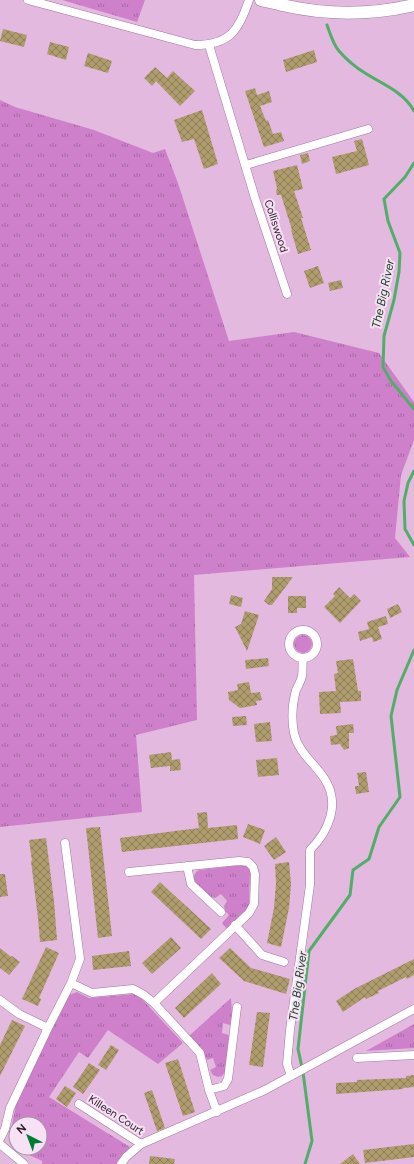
<svg xmlns="http://www.w3.org/2000/svg" width="414" height="1164" font-family="Figtree,sans-serif">
	<style>
		.grass { fill: url(#grass-tufts) }
		.lines { fill: none; stroke-linecap: round; stroke-linejoin: round }
		.stream { stroke: #50af66; stroke-width: 3 }
		.building { fill: url(#building-cross-hatch) }
		.street-casing { stroke: #9e779b; stroke-width: 9 }
		.secondary-casing { stroke: #9e779b; stroke-width: 13 }
		.street { stroke: #fff; stroke-width: 8 }
		.secondary { stroke: #fff; stroke-width: 12 }
		.labels { text-anchor: middle; dominant-baseline: central; stroke-width: 4; stroke-linejoin: round; paint-order: stroke }
		.street-label { font-size: 11px; fill: #291a28; stroke: #f7e2f5 }
		.water-label { font-size: 12px; font-style: italic; fill: #163d20; stroke: #f7e2f5 }
	</style>
	<defs>
		<pattern id="grass-tufts" width="24" height="20" patternUnits="userSpaceOnUse"><rect width="24" height="20" fill="#cf80cb"/><path d="M3 7l-1-3M5 7V3M7 7l1-3M15 17l-1-3M17 17v-4M19 17l1-3" fill="none" stroke="#a868a5"/></pattern>
		<pattern id="building-cross-hatch" width="8" height="8" patternUnits="userSpaceOnUse"><rect width="8" height="8" fill="#af9c6c"/><path d="M0 0l8 8M0 8l8-8" fill="none" stroke="#8e7e59"/></pattern>
	</defs>
	<rect width="100%" height="100%" fill="#e3b9df"/>
	<path class="grass" d="M62 0H145L137 22Z
		M0 100 15 107 94 130 153 153 165 149 178 183 229 341 294 332 379 353 414 402V440L401 475 395 538 410 557 194 575 197 720 136 735 142 812 0 827Z
		M294 644a9 9 0 1 1 18 0a9 9 0 1 1-18 0Z
		M242 865 247 867 250 871 249 907 245 912 227 929 222 923 229 915 225 911 224 906 227 901 221 894 215 898 210 897 195 883 193 878 196 872 199 870Z
		M77 992 89 998 134 994 141 998 183 1043 158 1064 108 1030 88 1058 79 1052 49 1097 130 1147 116 1164H42V1161L23 1152 19 1148H40V1124H16V1145L12 1147 9 1140 16 1104 69 995Z
		M231 998 232 1013 230 1025 223 1023 222 1033 229 1035 225 1072 222 1076 218 1077 213 1075 210 1070 216 1067 213 1058 207 1060 199 1046 189 1036Z
		M414 1024V1048L366 1051Z"/>
	<g class="lines">
		<path class="stream" d="M327 25C330 33 333 44 339 51 346 59 355 67 365 73 382 84 404 92 414 111
			M414 163 405 177 384 199 388 221 400 253 399 272 394 300 384 336 383 367 391 381 414 409
			M414 471 408 483 404 501 405 529 414 545
			M305 1164 312 1141 303 1072 298 1049 309 951 350 895 353 870 369 859 379 827 400 797 391 716 397 690 414 650"/>
	</g>
	<path class="building" d="M3 29 27 35 24 47 0 41Z
		M50 42 69 47 66 60 47 54Z
		M314 50 317 62 286 72 283 60Z
		M88 53 112 61 108 73 84 66Z
		M155 67 167 78 173 71 195 91 180 106 156 81 152 86 144 78Z
		M255 88 257 95 269 91 272 102 260 106 266 121 268 120 273 134 281 132 284 141 264 147 245 91Z
		M202 110 218 164 204 169 194 139 182 142 174 120Z
		M362 139 369 165 336 174 332 157 357 151 354 141Z
		M308 153 310 161 302 164 300 155Z
		M297 165 303 189 294 191 303 218H301L311 250 298 254 291 230H292L281 195H277L276 192 277 188 273 171Z
		M318 266 324 283 310 288 304 271Z
		M341 280 343 288 330 291 328 283Z
		M272 577H293L272 605H269L264 601 272 589Z
		M339 587 350 598 354 594 361 601 340 623 324 607 335 596 333 594Z
		M231 595 243 598 241 607 229 604Z
		M288 596H306V608H297V613H288Z
		M398 604 402 612 390 618 387 609Z
		M245 611 259 615 247 651 235 627 241 624Z
		M386 616 388 624 378 627 382 639 373 642 372 637 360 641 358 632 369 629 367 622Z
		M268 658 269 666 246 669 245 660Z
		M353 659 358 691H361V701L340 702 341 713 320 714 319 692 336 691 334 674 338 673 336 661Z
		M249 682 251 693 260 692 262 700 256 701 257 705 240 708 229 700 228 692 238 690 237 684Z
		M246 716 247 725 233 726 232 717Z
		M270 722 272 741 256 742 254 724Z
		M353 724 354 733H349V748L344 750 340 744 331 745 330 736 337 735 336 726Z
		M171 752 172 760 180 759 181 770 170 771V766L151 768 149 755Z
		M277 758 279 775 258 777 256 760Z
		M366 772 369 792 356 794 355 786H359L357 773Z
		M207 812 208 828 237 825 238 839 122 852 120 838 199 828 197 813Z
		M248 824 265 830 260 844 243 837Z
		M100 827 112 936 98 938 86 828Z
		M276 837 286 852 274 860 264 846Z
		M46 838 54 901 57 940 40 942 38 918 31 861H32L29 840Z
		M289 862 291 884 289 908 281 947 267 943 274 908 276 883 275 864Z
		M0 874H5L8 896 0 897Z
		M160 882 211 929 201 939 151 892Z
		M171 937 181 948 152 974 142 963Z
		M46 947 59 953 39 998 41 999 38 1006 22 999Z
		M0 948 11 957 12 956 20 962 9 975 0 968Z
		M230 948 251 968 290 979 286 994 244 981 219 958Z
		M129 951 131 966 93 970 92 956Z
		M414 959V975L407 979 406 977 378 991 379 993 366 999 365 997 343 1012 336 1001 354 989Z
		M212 973 221 984 184 1018 175 1008Z
		M257 1012 270 1013 263 1067 249 1065Z
		M12 1020 25 1026 0 1076V1045Z
		M111 1045 119 1050 106 1070 98 1065Z
		M178 1059 195 1112 183 1116 165 1063Z
		M89 1063 100 1070 83 1094 73 1087Z
		M414 1075V1087L403 1088V1089L336 1094V1083L357 1082V1080L406 1078V1076Z
		M65 1086 76 1093 67 1107 56 1099Z
		M152 1090 165 1128 157 1131 144 1093Z
		M414 1144V1157L365 1163 363 1150Z
		M353 1154 360 1164H340Z
		M150 1156 175 1159 174 1164H149Z"/>
	<g class="lines">
		<g class="street-casing">
			<path id="street" d="M28 0 195 45C230 45 239 30 249 0
				M209 45 255 198 287 294
				M246 165 368 129
				M289 644a14 14 0 1 1 28 0a14 14 0 1 1-28 0Z
				M187 866 191 884 221 912
				M129 872 239 861 248 862 253 867 255 874 254 904 249 913 154 1003
				M235 925 262 955 284 962
				M71 983 92 993 133 989 144 995 154 1003 200 1053 209 1090 217 1112
				M0 1000 19 1014 48 1028
				M357 1058 414 1055
				M291 1076 287 1064 290 1030 310 885V850C329 831 341 803 324 778 314 763 298 752 294 733 291 718 292 705 296 690 298 686 301 681 302 676 303 671 302 664 303 658
				M209 1090 224 1086 228 1079 237 1007
				M79 1104 141 1144
				M0 1139 5 1129 10 1108 48 1028 71 983 80 959 65 843
				M0 1144 24 1164
				M121 1164 126 1157 141 1144 265 1090 414 1009"/>
		</g>
		<g class="secondary-casing">
			<path id="secondary" d="M261 0C268 2 275 3 282 5 325 15 371 15 414 5"/>
		</g>
		<use href="#street" class="street"/>
		<use href="#secondary" class="secondary"/>
	</g>
	<g class="labels">
		<g class="street-label">
			<text transform="translate(276 226) rotate(72)">Colliswood</text>
			<text transform="translate(116 1115) rotate(33)">Killeen Court</text>
		</g>
		<g class="water-label">
			<text transform="translate(383 294) rotate(-78)">The Big River</text>
			<text transform="translate(298 986) rotate(-82)">The Big River</text>
		</g>
	</g>
	<g transform="translate(28 1136) rotate(318)"><circle r="19" fill="#f7e2f5" stroke="#a592a3"/>
	<path d="M0-3L7 15L0 10L-7 15Z" fill="#007b32"/>
	<text y="-6" font-size="11" font-weight="bold" text-anchor="middle" fill="#291a28">N</text>
	</g>
</svg>
